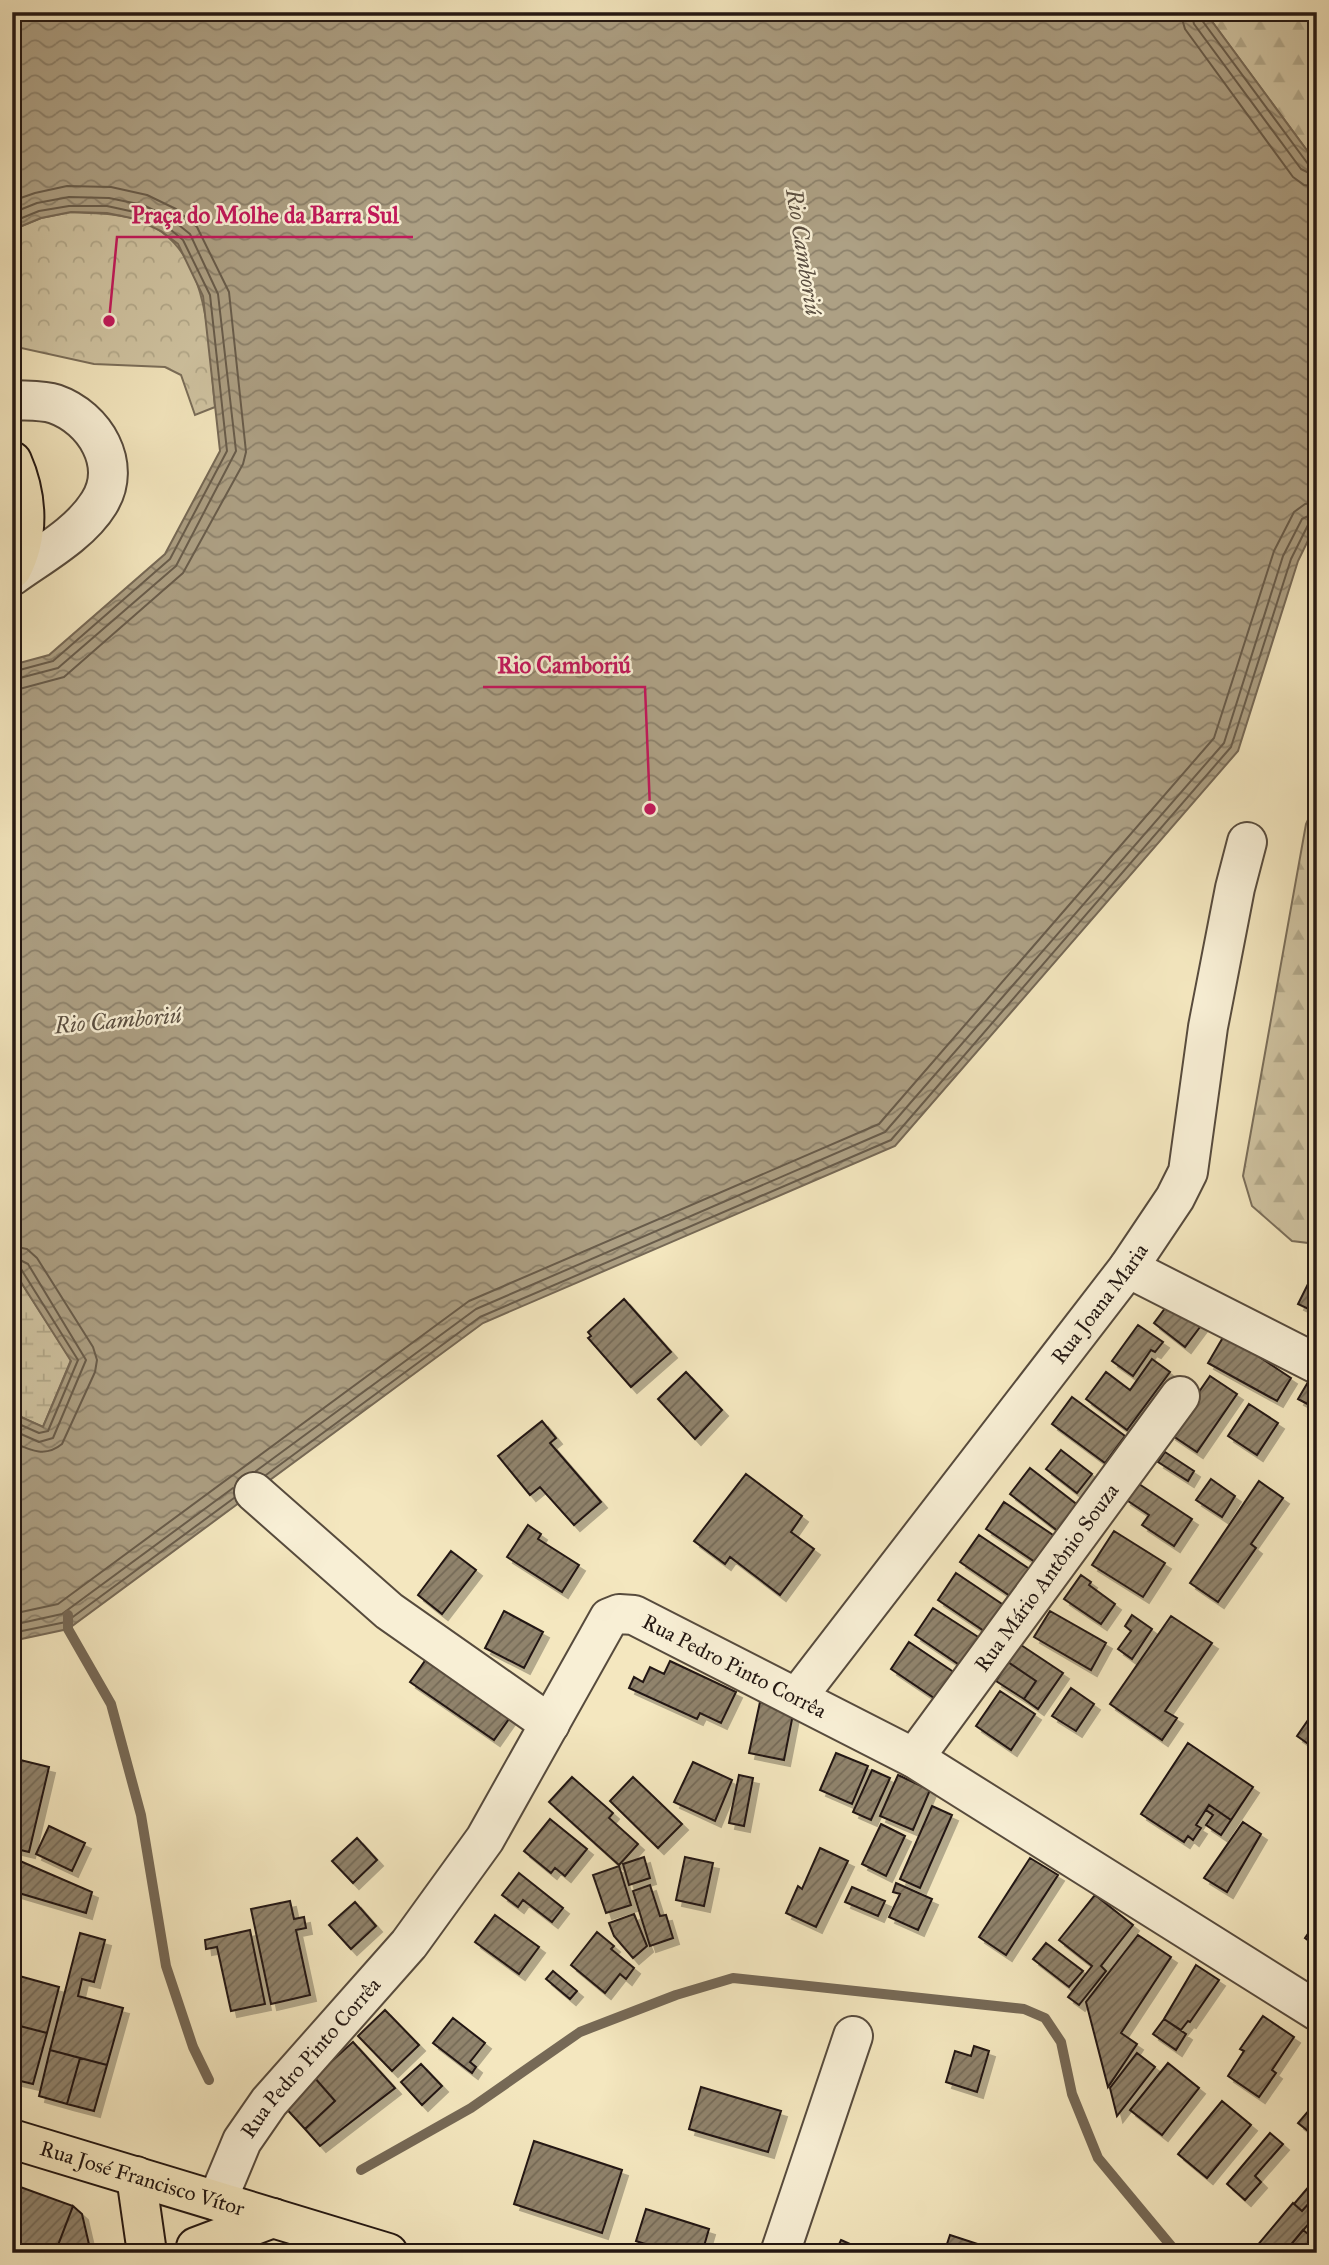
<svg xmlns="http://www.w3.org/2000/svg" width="1329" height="2265" font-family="'IM FELL Great Primer',serif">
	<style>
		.forest { fill: url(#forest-firs); stroke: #7a6e5a; stroke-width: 2 }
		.wetland { fill: url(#wetland-marsh); stroke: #7a6e5a; stroke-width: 2 }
		.park { fill: url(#park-crowns); stroke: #7a6e5a; stroke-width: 2 }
		.water { fill: url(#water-waves); stroke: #766956; stroke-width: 2 }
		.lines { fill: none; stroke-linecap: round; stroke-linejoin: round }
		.shore { stroke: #685c4b; stroke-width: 2 }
		.stream { stroke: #766956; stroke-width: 10 }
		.building { fill: url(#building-hatch); stroke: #231712; stroke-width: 2; filter: url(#shadow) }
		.minor-casing { stroke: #574b3d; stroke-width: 42 }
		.major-casing { stroke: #231712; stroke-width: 42 }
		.minor { stroke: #f8efd5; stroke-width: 38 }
		.major { stroke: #f4e7bf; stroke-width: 38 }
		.labels { text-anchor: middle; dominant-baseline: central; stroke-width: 5; stroke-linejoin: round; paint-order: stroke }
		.street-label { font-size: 21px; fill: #231712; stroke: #f8efd5 }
		.water-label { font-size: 23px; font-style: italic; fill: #5a4e40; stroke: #f8efd5 }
		.leader { fill: none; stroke: #c2185b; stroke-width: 2.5 }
		.callout-dot { fill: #c2185b; stroke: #f8efd5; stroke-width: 2.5 }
		.callout-label { font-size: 23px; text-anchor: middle; font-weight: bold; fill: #c2185b; stroke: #f8efd5; stroke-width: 5; stroke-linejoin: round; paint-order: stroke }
	</style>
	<defs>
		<pattern id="forest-firs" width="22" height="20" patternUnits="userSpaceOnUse" patternTransform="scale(1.75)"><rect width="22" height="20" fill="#d0c4a2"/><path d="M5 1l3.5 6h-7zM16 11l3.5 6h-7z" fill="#b2a88a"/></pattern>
		<pattern id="wetland-marsh" width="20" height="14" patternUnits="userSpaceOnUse" patternTransform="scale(1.75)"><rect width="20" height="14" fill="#d0c4a2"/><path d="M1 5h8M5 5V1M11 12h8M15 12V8" fill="none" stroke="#b2a88a"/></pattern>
		<pattern id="park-crowns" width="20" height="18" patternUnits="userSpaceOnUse" patternTransform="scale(1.75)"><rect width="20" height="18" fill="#d0c4a2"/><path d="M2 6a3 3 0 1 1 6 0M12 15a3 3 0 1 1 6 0" fill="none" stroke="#b2a88a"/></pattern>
		<pattern id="water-waves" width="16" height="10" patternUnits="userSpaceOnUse" patternTransform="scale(1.75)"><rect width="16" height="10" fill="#ada084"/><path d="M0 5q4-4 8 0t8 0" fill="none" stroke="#8c816b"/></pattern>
		<pattern id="building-hatch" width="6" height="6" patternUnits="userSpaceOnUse" patternTransform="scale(1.75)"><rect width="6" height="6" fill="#90836c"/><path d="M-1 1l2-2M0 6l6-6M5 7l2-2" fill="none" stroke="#756a57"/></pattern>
		<filter id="shadow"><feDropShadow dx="6" dy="6" stdDeviation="0" flood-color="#0004"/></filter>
	</defs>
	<rect width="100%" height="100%" fill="#f4e7bf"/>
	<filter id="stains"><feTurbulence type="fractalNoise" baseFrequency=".00286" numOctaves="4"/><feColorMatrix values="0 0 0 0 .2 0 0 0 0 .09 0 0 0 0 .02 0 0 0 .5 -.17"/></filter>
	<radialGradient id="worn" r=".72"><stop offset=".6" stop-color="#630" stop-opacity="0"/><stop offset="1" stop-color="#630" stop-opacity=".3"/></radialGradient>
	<path class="forest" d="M1205 12H1317V164Z
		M1317 801V1244L1292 1241 1252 1206 1243 1176 1306 824Z"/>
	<path class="wetland" d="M12 1268 71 1360 43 1427 12 1413Z"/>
	<path class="park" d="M71 212C92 213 114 213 135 219 212 241 208 342 215 407L195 415 181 375 165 367 94 364 12 346V230L41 218Z"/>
	<path class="water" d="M12 12H1205L1317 164V522L1298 561 1238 751 895 1146 483 1323 68 1629 12 1641V1413L43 1427 71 1361 12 1268V665L49 655 165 554 220 451 203 296 178 244 161 231 136 219 107 213 71 212 41 218 12 230Z"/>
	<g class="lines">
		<path class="shore" d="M1180 12 1185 29 1293 177 1304 185 1317 187
			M1191 12 1194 24 1301 169 1317 177
			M1200 12 1201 19 1308 164 1317 168
			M12 201 35 193 67 186 111 187 147 195 176 209 197 227 229 292 246 452 243 464 183 573 64 677 12 691
			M12 213 37 203 69 197 109 198 143 205 170 218 190 234 218 294 236 451 176 566 58 668 12 680
			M12 222 39 211 69 206H107L139 213 165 225 183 240 210 295 227 451 170 559 53 661 12 672
			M12 1246 27 1249 37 1258 93 1347 97 1360 95 1372 62 1444C45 1458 30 1450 12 1442
			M12 1256 28 1264 86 1360 53 1438 39 1442 12 1430
			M12 1265 21 1269 78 1360 48 1431 39 1433 12 1421
			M256 1471 476 1309 885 1132 1224 743 1283 556 1302 519 1317 512
			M266 1475 480 1317 891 1140 1231 747 1291 559 1308 525 1317 521
			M12 1614 58 1604 469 1301 879 1124 1214 738 1274 551 1294 512 1305 504 1317 502
			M12 1625 62 1614 233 1488
			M12 1633 66 1622 234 1498"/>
		<path class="stream" d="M68 1615V1629L111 1704 141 1815 166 1966 193 2047 209 2080
			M361 2170 471 2108 580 2032 676 1995 733 1978 1024 2009 1045 2018 1061 2042 1072 2094 1098 2158 1177 2253"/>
	</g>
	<path class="building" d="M1316 1268H1317V1313L1298 1304Z
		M624 1299 671 1352 631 1387 588 1338 591 1336 588 1332Z
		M1172 1299 1203 1323 1185 1347 1154 1323Z
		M1138 1325 1163 1342 1155 1352 1151 1350 1133 1376 1112 1361Z
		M1225 1334 1291 1378 1277 1401 1208 1363Z
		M1152 1359 1170 1372 1127 1430 1086 1399 1106 1372 1130 1390Z
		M686 1372 722 1410 695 1439 658 1399Z
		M1210 1376 1237 1394 1197 1452 1170 1434Z
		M1308 1382 1317 1387V1409L1298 1399Z
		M1072 1397 1125 1436 1105 1463 1052 1424Z
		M1249 1404 1278 1423 1257 1455 1228 1436Z
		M542 1421 556 1438 550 1443 601 1502 574 1525 540 1487 530 1495 498 1456Z
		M1061 1450 1092 1474 1077 1493 1046 1469Z
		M1165 1452 1194 1471 1188 1481 1158 1462Z
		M1030 1468 1079 1506 1059 1532 1010 1494Z
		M746 1474 802 1516 791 1532 814 1549 780 1595 730 1557 725 1564 694 1541Z
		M1211 1479 1235 1496 1222 1517 1196 1500Z
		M1259 1481 1283 1498 1251 1544 1256 1548 1218 1602 1190 1583Z
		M1136 1482 1192 1519 1174 1546 1142 1525 1149 1515 1125 1499Z
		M1004 1502 1056 1537 1038 1564 986 1529Z
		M528 1525 541 1534 538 1539 579 1565 562 1592 507 1557Z
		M1114 1531 1165 1563 1143 1597 1092 1565Z
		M979 1535 1031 1570 1013 1598 960 1562Z
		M451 1551 476 1570 442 1614 418 1595Z
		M956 1573 1008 1608 990 1635 938 1600Z
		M1081 1575 1091 1582 1089 1585 1115 1604 1101 1624 1064 1599Z
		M933 1608 986 1642 967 1670 915 1635Z
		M504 1611 543 1632 524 1668 485 1648Z
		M1050 1611 1106 1643 1091 1670 1034 1637Z
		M1132 1615 1152 1629 1132 1659 1118 1649 1131 1631 1125 1626Z
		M1171 1616 1212 1643 1165 1711 1177 1718 1162 1740 1110 1704Z
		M909 1642 961 1677 943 1704 891 1669Z
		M1021 1645 1063 1673 1038 1709 1024 1699 1036 1681 1008 1662Z
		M427 1658 511 1716 494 1740 410 1682Z
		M670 1661 736 1692 721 1723 700 1713 697 1719 629 1688 634 1677 643 1682 650 1667 664 1674Z
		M1008 1662 1036 1681 1024 1699 996 1681Z
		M1071 1688 1094 1704 1076 1731 1052 1716Z
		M1000 1691 1035 1714 1011 1750 976 1726Z
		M760 1702 794 1709 784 1760 749 1753Z
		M1317 1707V1750L1297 1736Z
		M1188 1743 1253 1787 1231 1820 1209 1805 1196 1825 1201 1828 1193 1840 1188 1836 1184 1842 1141 1814Z
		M836 1753 868 1766 852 1804 820 1790Z
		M12 1758 49 1767 29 1852 12 1848Z
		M693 1762 732 1780 715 1821 674 1802Z
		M872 1770 890 1778 871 1820 853 1812Z
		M739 1775 753 1778 744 1826 729 1823Z
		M898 1775 930 1790 913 1830 880 1816Z
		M572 1777 613 1813 609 1818 638 1844 619 1865 549 1802Z
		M633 1777 682 1824 658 1848 610 1801Z
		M1209 1805 1231 1820 1221 1835 1206 1825 1213 1815 1206 1810Z
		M932 1806 952 1815 920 1888 900 1879Z
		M550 1819 587 1849 565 1876 555 1868 551 1873 524 1851Z
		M1243 1822 1261 1834 1227 1892 1204 1878Z
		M881 1824 905 1836 886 1876 862 1864Z
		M49 1826 85 1843 72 1871 36 1854Z
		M357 1838 377 1860 353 1883 332 1861Z
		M820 1848 848 1861 816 1927 786 1913 798 1886 802 1889Z
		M644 1857 650 1878 629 1885 623 1864Z
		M685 1857 713 1863 704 1906 676 1900Z
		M1030 1858 1058 1875 1006 1955 979 1937Z
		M20 1861 92 1892 86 1913 12 1891Z
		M619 1866 631 1905 606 1913 593 1875Z
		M519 1873 563 1908 552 1922 523 1900 518 1907 502 1895Z
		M896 1883 932 1899 918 1930 889 1917 900 1894 893 1892Z
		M650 1885 660 1916 666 1915 673 1938 650 1946 633 1891Z
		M852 1887 885 1901 878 1916 845 1902Z
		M1095 1895 1133 1925 1101 1966 1106 1971 1079 2005 1068 1997 1092 1966 1059 1940Z
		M290 1901 294 1919 304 1917 306 1928 296 1930 310 1995 271 2004 251 1909Z
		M355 1902 376 1926 351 1949 329 1925Z
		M634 1914 647 1946 633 1958 614 1936 609 1923Z
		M495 1915 539 1947 519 1974 475 1942Z
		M1317 1921V1947L1305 1938Z
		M250 1930 265 2004 231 2011 217 1947 206 1949 205 1940Z
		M597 1932 614 1946 611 1949 634 1968 626 1979 620 1974 605 1993 571 1965Z
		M80 1933 105 1940 94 1982 82 1979 78 1996 123 2008 107 2065 50 2050Z
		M1138 1935 1171 1957 1121 2033 1137 2044 1108 2087 1086 2002Z
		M1046 1943 1083 1971 1069 1987 1033 1959Z
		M1196 1965 1219 1980 1190 2022 1188 2021 1181 2030 1164 2019Z
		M553 1971 577 1991 570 1999 546 1979Z
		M12 1974 59 1987 47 2033 12 2024Z
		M385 2010 419 2045 392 2071 358 2036Z
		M1263 2016 1294 2037 1272 2070 1276 2073 1259 2097 1228 2076 1244 2051 1240 2049Z
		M453 2018 485 2043 470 2062 476 2067 472 2073 433 2043Z
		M1164 2019 1186 2034 1176 2050 1153 2034Z
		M12 2024 47 2033 33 2084 12 2079Z
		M353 2042 395 2088 320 2146 305 2129 335 2101 314 2077Z
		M974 2046 989 2051 977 2092 946 2082 955 2051 971 2056Z
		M50 2050 80 2058 67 2104 39 2096Z
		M1137 2053 1155 2067 1117 2116 1110 2088Z
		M80 2058 107 2065 94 2111 67 2104Z
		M1168 2063 1199 2088 1162 2135 1130 2110Z
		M421 2064 442 2086 422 2105 401 2082Z
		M314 2077 335 2101 305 2129 282 2104Z
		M701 2087 781 2111 768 2152 689 2129Z
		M1222 2101 1251 2125 1207 2178 1178 2154Z
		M1317 2101V2138L1298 2123Z
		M1270 2133 1283 2144 1255 2176 1261 2182 1245 2200 1227 2184Z
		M534 2141 622 2170 602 2233 514 2204Z
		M1317 2177V2209L1309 2203 1302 2211 1294 2204Z
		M12 2184 73 2206 55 2253H34L12 2244Z
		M1293 2203 1302 2211 1309 2203 1317 2209V2214L1284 2253H1251Z
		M73 2206 82 2214 91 2253H55Z
		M646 2209 709 2229 702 2253H672L636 2241Z
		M1303 2230 1317 2241V2253H1284Z
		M950 2235 1002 2252 944 2253Z
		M841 2240 870 2253H835Z
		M12 2244 34 2253H12Z"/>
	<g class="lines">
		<g class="minor-casing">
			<g id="minor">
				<path d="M12 400C26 401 43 400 55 404 95 418 123 465 99 503 80 534 41 555 12 576"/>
				<path d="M1128 1268 1317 1364"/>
				<path d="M254 1492 389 1611 550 1724"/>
				<path id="s1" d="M798 1696 1128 1268 1175 1198 1188 1172 1208 1027 1235 888 1247 842"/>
				<path id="s2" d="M914 1758 1180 1396"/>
				<path id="s3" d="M217 2201 242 2141 269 2102 409 1944 485 1839 609 1618 619 1614 634 1615 914 1758 1317 2011"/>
				<path d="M780 2253 853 2036"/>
			</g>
		</g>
		<g class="major-casing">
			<g id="major">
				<path d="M12 461C27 495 30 535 12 569"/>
				<path id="s4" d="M12 2139 388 2253"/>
				<path d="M136 2176 147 2253"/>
				<path d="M196 2247 273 2218"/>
			</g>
		</g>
		<use href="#minor" class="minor"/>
		<use href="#major" class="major"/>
	</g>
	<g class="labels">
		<g class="street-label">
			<text stroke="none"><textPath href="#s1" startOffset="495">Rua Joana Maria</textPath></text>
			<text stroke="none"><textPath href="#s2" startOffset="224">Rua Mário Antônio Souza</textPath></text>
			<text stroke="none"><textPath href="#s3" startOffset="845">Rua Pedro Pinto Corrêa</textPath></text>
			<text stroke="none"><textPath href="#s3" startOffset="173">Rua Pedro Pinto Corrêa</textPath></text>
			<text stroke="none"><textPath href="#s4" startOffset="136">Rua José Francisco Vítor</textPath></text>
		</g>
		<g class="water-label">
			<text transform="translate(804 252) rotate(81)">Rio Camboriú</text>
			<text transform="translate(118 1020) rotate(-5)">Rio Camboriú</text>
		</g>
	</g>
	<path class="leader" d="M109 321L117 237H413M650 809L645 687H483"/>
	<g class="callout-dot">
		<circle cx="109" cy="321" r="7"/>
		<circle cx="650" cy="809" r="7"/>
	</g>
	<g class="callout-label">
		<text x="265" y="223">Praça do Molhe da Barra Sul</text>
		<text x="564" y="673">Rio Camboriú</text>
	</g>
	<rect width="1329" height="2265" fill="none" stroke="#f4e7bf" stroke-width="42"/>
	<rect x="14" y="14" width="1301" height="2237" fill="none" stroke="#231712" stroke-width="3.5"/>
	<rect x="21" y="21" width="1287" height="2223" fill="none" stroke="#231712" stroke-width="2"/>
	<rect width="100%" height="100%" filter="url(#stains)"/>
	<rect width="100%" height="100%" fill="url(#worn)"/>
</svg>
